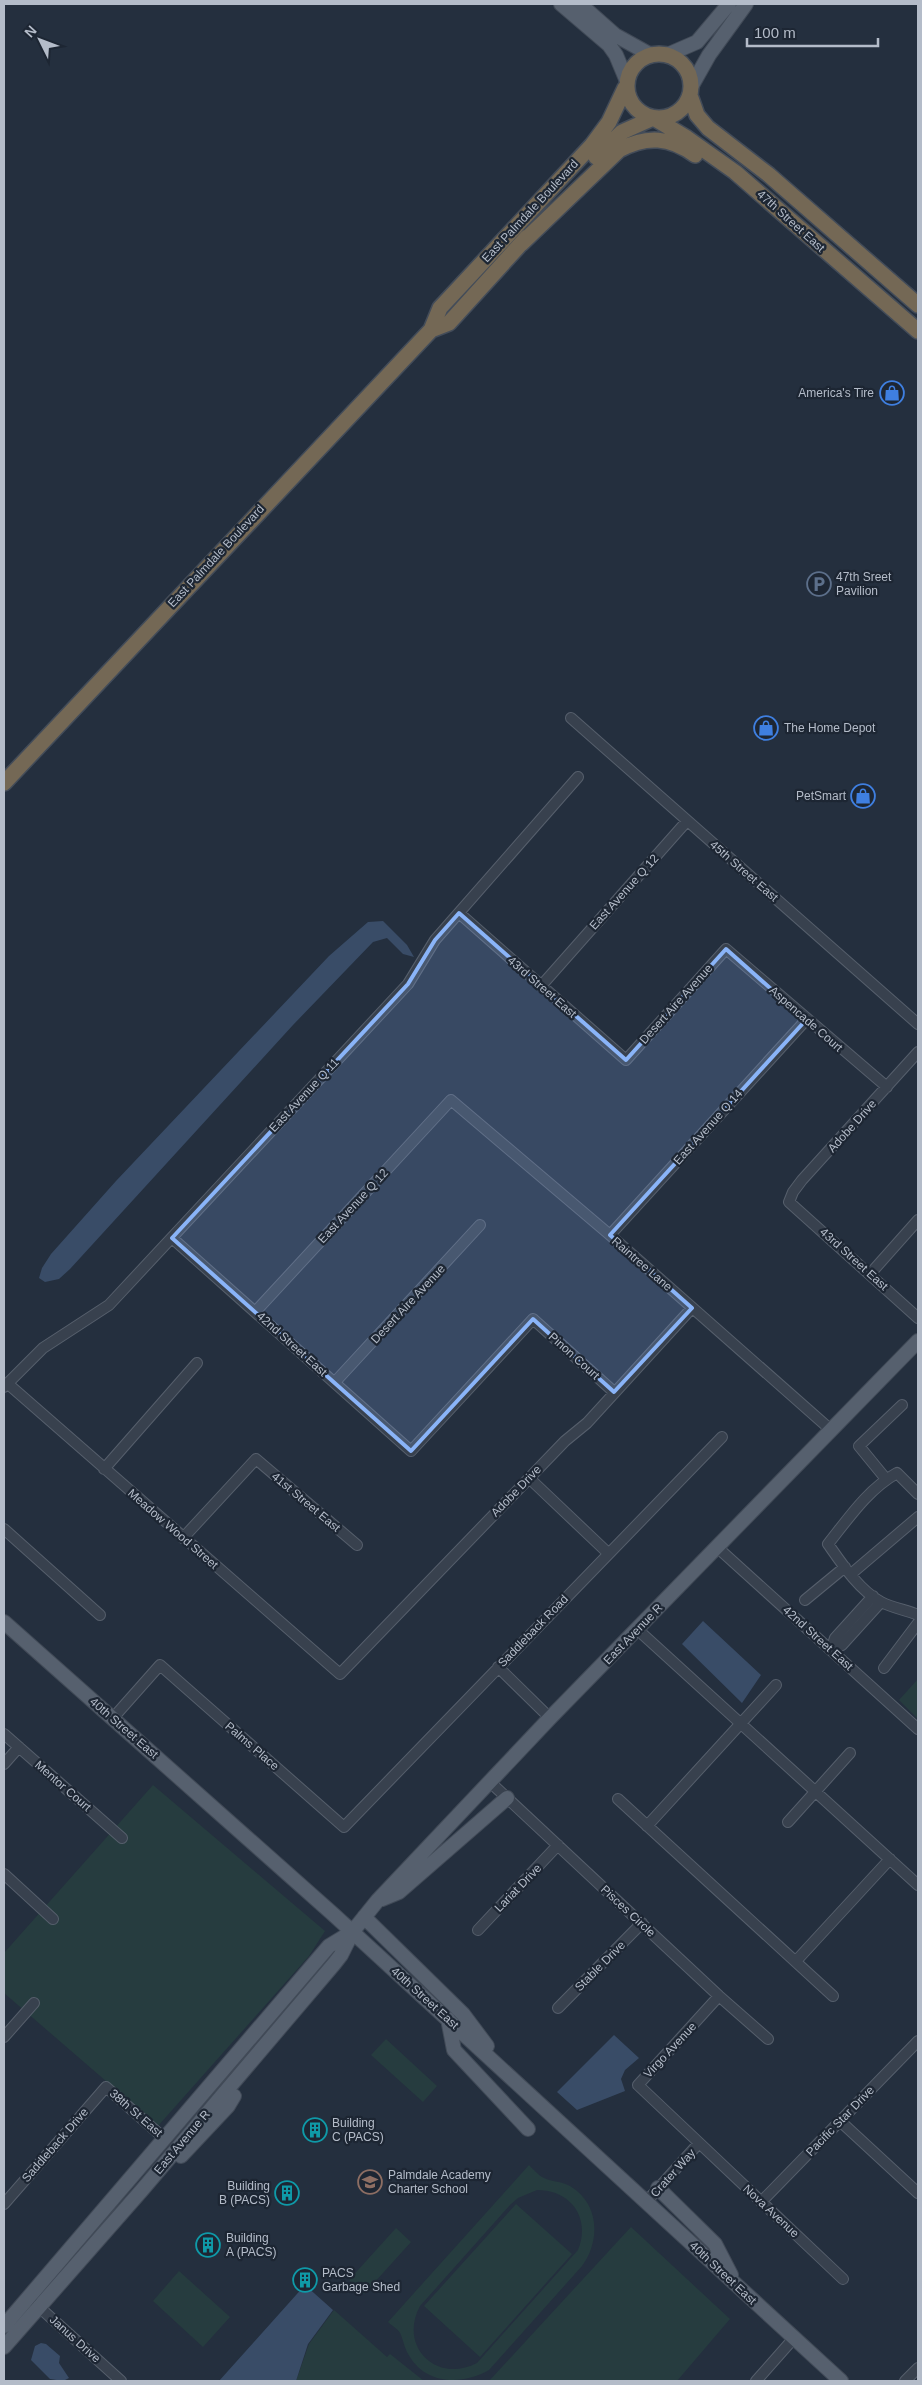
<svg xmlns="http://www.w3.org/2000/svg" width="922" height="2385" font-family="Arial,sans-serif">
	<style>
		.green { fill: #263c3f; fill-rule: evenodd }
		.water { fill: #394c67 }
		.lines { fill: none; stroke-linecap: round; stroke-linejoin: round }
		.minor-casing { stroke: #565f6c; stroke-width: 12 }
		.major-casing { stroke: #414a57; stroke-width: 16 }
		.highway-casing { stroke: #434c59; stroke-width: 18 }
		.minor { stroke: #38414e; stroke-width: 10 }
		.major { stroke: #56606e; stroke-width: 14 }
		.highway { stroke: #746855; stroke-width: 15 }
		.marked { fill: #8ab4f8; fill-opacity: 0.2; stroke: #8ab4f8; stroke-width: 4; stroke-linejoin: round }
		.labels { text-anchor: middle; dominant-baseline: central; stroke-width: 4.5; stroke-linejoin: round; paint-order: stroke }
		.street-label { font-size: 12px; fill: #b4bcc9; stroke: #1d2633 }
		.poi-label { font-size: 12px; fill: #b4bcc9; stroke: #1d2633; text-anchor: start }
	</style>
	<rect width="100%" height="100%" fill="#242f3e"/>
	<path class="green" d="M918 1679V1719L899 1700Z
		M153 1785 325 1931 309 1956 158 2126 4 1993V1953Z
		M386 2039 437 2086 423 2102 371 2055Z
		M529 2165C533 2169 539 2176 544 2178 552 2182 561 2181 570 2186 599 2203 601 2240 582 2266L489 2370C463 2385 427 2385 410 2357 405 2350 404 2343 401 2335 400 2330 392 2326 388 2322ZM537 2190C571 2190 591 2218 578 2250L477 2363C437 2384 398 2347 420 2306L511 2204 518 2198Z
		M516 2204 572 2254 480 2357 424 2306Z
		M631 2227 730 2319 677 2381H489Z
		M396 2228 411 2242 364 2294 349 2280Z
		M179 2271 230 2317 203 2347 153 2301Z
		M334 2310 387 2357 390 2354 424 2381H296L309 2344Z"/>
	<path class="water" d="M383 921 407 945 414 957 403 954 387 938 373 942 293 1025 70 1269 59 1279 45 1282 39 1278 42 1268 51 1254 116 1181 329 956 368 922Z
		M703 1621 761 1675 742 1703 682 1644Z
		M614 2035 639 2058 625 2070 621 2079 625 2091 577 2110 557 2092Z
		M305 2285 333 2310 308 2344 296 2381H219Z
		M41 2343 46 2344 60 2356 59 2363 69 2378 63 2381 50 2379 31 2360 35 2346Z"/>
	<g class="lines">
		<g class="minor-casing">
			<path id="minor" d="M571 718 918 1024
				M459 913 626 1060 726 949 887 1087
				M541 986 687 821
				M918 1052 802 1180 793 1192 789 1202 918 1318
				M610 1235 806 1020
				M172 1238 411 1451 533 1319 614 1392
				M870 1274 918 1220
				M256 1311 451 1100 610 1235 831 1430
				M335 1382 480 1225
				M7 1383 340 1674 565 1441 587 1423 692 1308
				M4 1387 43 1348 109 1305 408 984 435 940 578 777
				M104 1469 197 1363
				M529 1478 608 1553
				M886 1479 859 1446 902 1405
				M918 1494 897 1473C868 1489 848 1519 828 1544 842 1564 859 1590 881 1602 893 1608 906 1610 918 1615
				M4 1529 100 1615
				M183 1538 256 1459 357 1545
				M718 1548 918 1729
				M851 1574 918 1517
				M873 1596 835 1638 831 1650 842 1645 881 1602
				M805 1600 845 1567
				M638 1630 918 1885
				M498 1667 550 1718
				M884 1668 918 1623
				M113 1718 160 1665 344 1827 722 1437
				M4 1734 122 1838
				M4 1764 19 1747
				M490 1782 719 1996 768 2039
				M618 1799 833 1996
				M788 1822 850 1753
				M647 1826 776 1685
				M4 1874 53 1919
				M478 1930 558 1845
				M796 1961 890 1859
				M719 1996 638 2085 843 2279
				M558 2008 642 1923
				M4 2037 34 2003
				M840 2121 918 2193
				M646 2202 699 2143
				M761 2202 918 2041
				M4 2204 106 2087 165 2139
				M28 2297 121 2381
				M756 2381 794 2338
				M905 2381 918 2368"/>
		</g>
		<g class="major-casing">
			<path id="major" d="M561 4 609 45 616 55 626 79
				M580 4 615 35 651 55
				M667 55 697 42 729 4
				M691 87 709 55 746 4
				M4 1622 334 1915 841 2381
				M382 1899 399 1892 507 1798
				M364 1917 463 2014 487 2046
				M448 2019 454 2050 528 2129
				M181 2156 228 2106 234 2096
				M658 2188 715 2244 731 2275
				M4 2326 329 1946 352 1932
				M4 2347 142 2190 334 1964 341 1955 353 1931 378 1900 550 1718 918 1341"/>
		</g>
		<g class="highway-casing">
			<path id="highway" d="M627 86a32 32 0 1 1 64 0a32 32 0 1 1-64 0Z
				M691 98 697 115 708 128 769 175 918 305
				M657 120 687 138 735 172 918 331
				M596 157 622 132 651 119
				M521 244 619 150C647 135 670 137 695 155
				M431 330 449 323 527 237
				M4 783 431 330 440 308 592 145 609 122 625 88"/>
		</g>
		<use href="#minor" class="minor"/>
		<use href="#major" class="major"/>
		<use href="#highway" class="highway"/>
	</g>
	<path class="marked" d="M459 913 626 1060 726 949 806 1020 610 1235 692 1308 614 1392 533 1319 411 1451 172 1238 408 984 435 940Z"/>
	<defs>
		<g id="shop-ring" transform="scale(1.25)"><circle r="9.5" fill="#1d2633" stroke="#3f7fe0" stroke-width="1.5"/><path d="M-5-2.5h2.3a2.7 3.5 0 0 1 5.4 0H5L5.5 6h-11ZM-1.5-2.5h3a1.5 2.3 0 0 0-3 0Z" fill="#3f7fe0"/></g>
		<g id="parking-ring" transform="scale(1.25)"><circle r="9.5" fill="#1d2633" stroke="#5c6f8a" stroke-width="1.5"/><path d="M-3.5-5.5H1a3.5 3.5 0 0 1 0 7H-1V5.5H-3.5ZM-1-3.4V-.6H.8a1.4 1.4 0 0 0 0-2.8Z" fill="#5c6f8a"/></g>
		<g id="building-ring" transform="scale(1.25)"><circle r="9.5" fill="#1d2633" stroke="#0f9aa8" stroke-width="1.5"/><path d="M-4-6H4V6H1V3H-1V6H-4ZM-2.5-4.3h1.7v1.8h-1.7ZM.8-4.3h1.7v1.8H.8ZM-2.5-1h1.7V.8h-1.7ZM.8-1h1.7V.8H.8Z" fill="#0f9aa8"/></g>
		<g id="school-ring" transform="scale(1.25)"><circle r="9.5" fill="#1d2633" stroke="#8d6e63" stroke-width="1.5"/><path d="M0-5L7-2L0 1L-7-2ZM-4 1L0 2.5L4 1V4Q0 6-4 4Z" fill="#8d6e63"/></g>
	</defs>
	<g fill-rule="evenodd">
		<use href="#shop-ring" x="892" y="393"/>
		<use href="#parking-ring" x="819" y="584"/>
		<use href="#shop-ring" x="766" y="728"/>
		<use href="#shop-ring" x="863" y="796"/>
		<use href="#building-ring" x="315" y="2130"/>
		<use href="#school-ring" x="370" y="2182"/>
		<use href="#building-ring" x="287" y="2193"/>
		<use href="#building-ring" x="208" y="2245"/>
		<use href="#building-ring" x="305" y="2280"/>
	</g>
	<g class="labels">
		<g class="street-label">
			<text transform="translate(530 211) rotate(-47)">East Palmdale Boulevard</text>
			<text transform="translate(791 221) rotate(42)">47th Street East</text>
			<text transform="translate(216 556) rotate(-47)">East Palmdale Boulevard</text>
			<text transform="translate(744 871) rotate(41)">45th Street East</text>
			<text transform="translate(624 892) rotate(-48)">East Avenue Q 12</text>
			<text transform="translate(542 987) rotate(41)">43rd Street East</text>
			<text transform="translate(676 1004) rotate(-48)">Desert Aire Avenue</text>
			<text transform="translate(806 1019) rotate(41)">Aspencade Court</text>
			<text transform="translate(304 1095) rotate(-47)">East Avenue Q 11</text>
			<text transform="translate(852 1126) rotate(-48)">Adobe Drive</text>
			<text transform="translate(708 1127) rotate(-48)">East Avenue Q 14</text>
			<text transform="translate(353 1206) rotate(-47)">East Avenue Q 12</text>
			<text transform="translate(854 1259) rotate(42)">43rd Street East</text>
			<text transform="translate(642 1264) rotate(41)">Raintree Lane</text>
			<text transform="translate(408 1304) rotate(-47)">Desert Aire Avenue</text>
			<text transform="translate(292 1344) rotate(42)">42nd Street East</text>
			<text transform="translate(574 1356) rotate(42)">Pinon Court</text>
			<text transform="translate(516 1491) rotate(-46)">Adobe Drive</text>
			<text transform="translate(306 1502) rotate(40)">41st Street East</text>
			<text transform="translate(173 1529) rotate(41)">Meadow Wood Street</text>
			<text transform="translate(533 1631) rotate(-46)">Saddleback Road</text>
			<text transform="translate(633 1634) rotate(-46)">East Avenue R</text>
			<text transform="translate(818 1638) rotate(42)">42nd Street East</text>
			<text transform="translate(124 1728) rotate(41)">40th Street East</text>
			<text transform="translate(252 1746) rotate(41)">Palms Place</text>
			<text transform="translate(63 1786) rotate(41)">Mentor Court</text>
			<text transform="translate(518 1888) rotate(-46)">Lariat Drive</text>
			<text transform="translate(628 1911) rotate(43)">Pisces Circle</text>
			<text transform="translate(600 1966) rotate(-45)">Stable Drive</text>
			<text transform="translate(425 1998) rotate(42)">40th Street East</text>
			<text transform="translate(670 2050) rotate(-47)">Virgo Avenue</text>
			<text transform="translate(136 2113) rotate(41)">38th St East</text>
			<text transform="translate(840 2121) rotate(-46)">Pacific Star Drive</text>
			<text transform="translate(182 2142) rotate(-50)">East Avenue R</text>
			<text transform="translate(55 2145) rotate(-49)">Saddleback Drive</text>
			<text transform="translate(673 2173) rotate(-48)">Crater Way</text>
			<text transform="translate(771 2211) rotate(43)">Nova Avenue</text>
			<text transform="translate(723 2273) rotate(43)">40th Street East</text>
			<text transform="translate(75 2339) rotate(42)">Janus Drive</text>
		</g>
		<g class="poi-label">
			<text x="874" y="393" text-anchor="end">America's Tire</text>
			<text x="836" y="577">47th Sreet<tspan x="836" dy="14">Pavilion</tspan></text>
			<text x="784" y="728">The Home Depot</text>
			<text x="846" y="796" text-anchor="end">PetSmart</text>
			<text x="332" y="2123">Building<tspan x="332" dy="14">C (PACS)</tspan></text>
			<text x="388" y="2175">Palmdale Academy<tspan x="388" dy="14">Charter School</tspan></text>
			<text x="270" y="2186" text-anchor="end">Building<tspan x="270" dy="14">B (PACS)</tspan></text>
			<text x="226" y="2238">Building<tspan x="226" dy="14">A (PACS)</tspan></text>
			<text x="322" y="2273">PACS<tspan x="322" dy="14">Garbage Shed</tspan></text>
		</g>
	</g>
	<rect width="922" height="2385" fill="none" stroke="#b4bcc9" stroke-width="10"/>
	<g transform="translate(40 40) rotate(312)" stroke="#1d2633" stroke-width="4" paint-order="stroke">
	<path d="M0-4L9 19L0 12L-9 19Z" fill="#b4bcc9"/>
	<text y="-8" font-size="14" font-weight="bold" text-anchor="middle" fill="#b4bcc9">N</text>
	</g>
	<path d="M747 38v8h131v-8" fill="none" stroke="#b4bcc9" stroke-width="2.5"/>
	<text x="754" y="38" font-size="15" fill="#b4bcc9" stroke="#1d2633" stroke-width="4" paint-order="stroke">100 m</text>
</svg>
